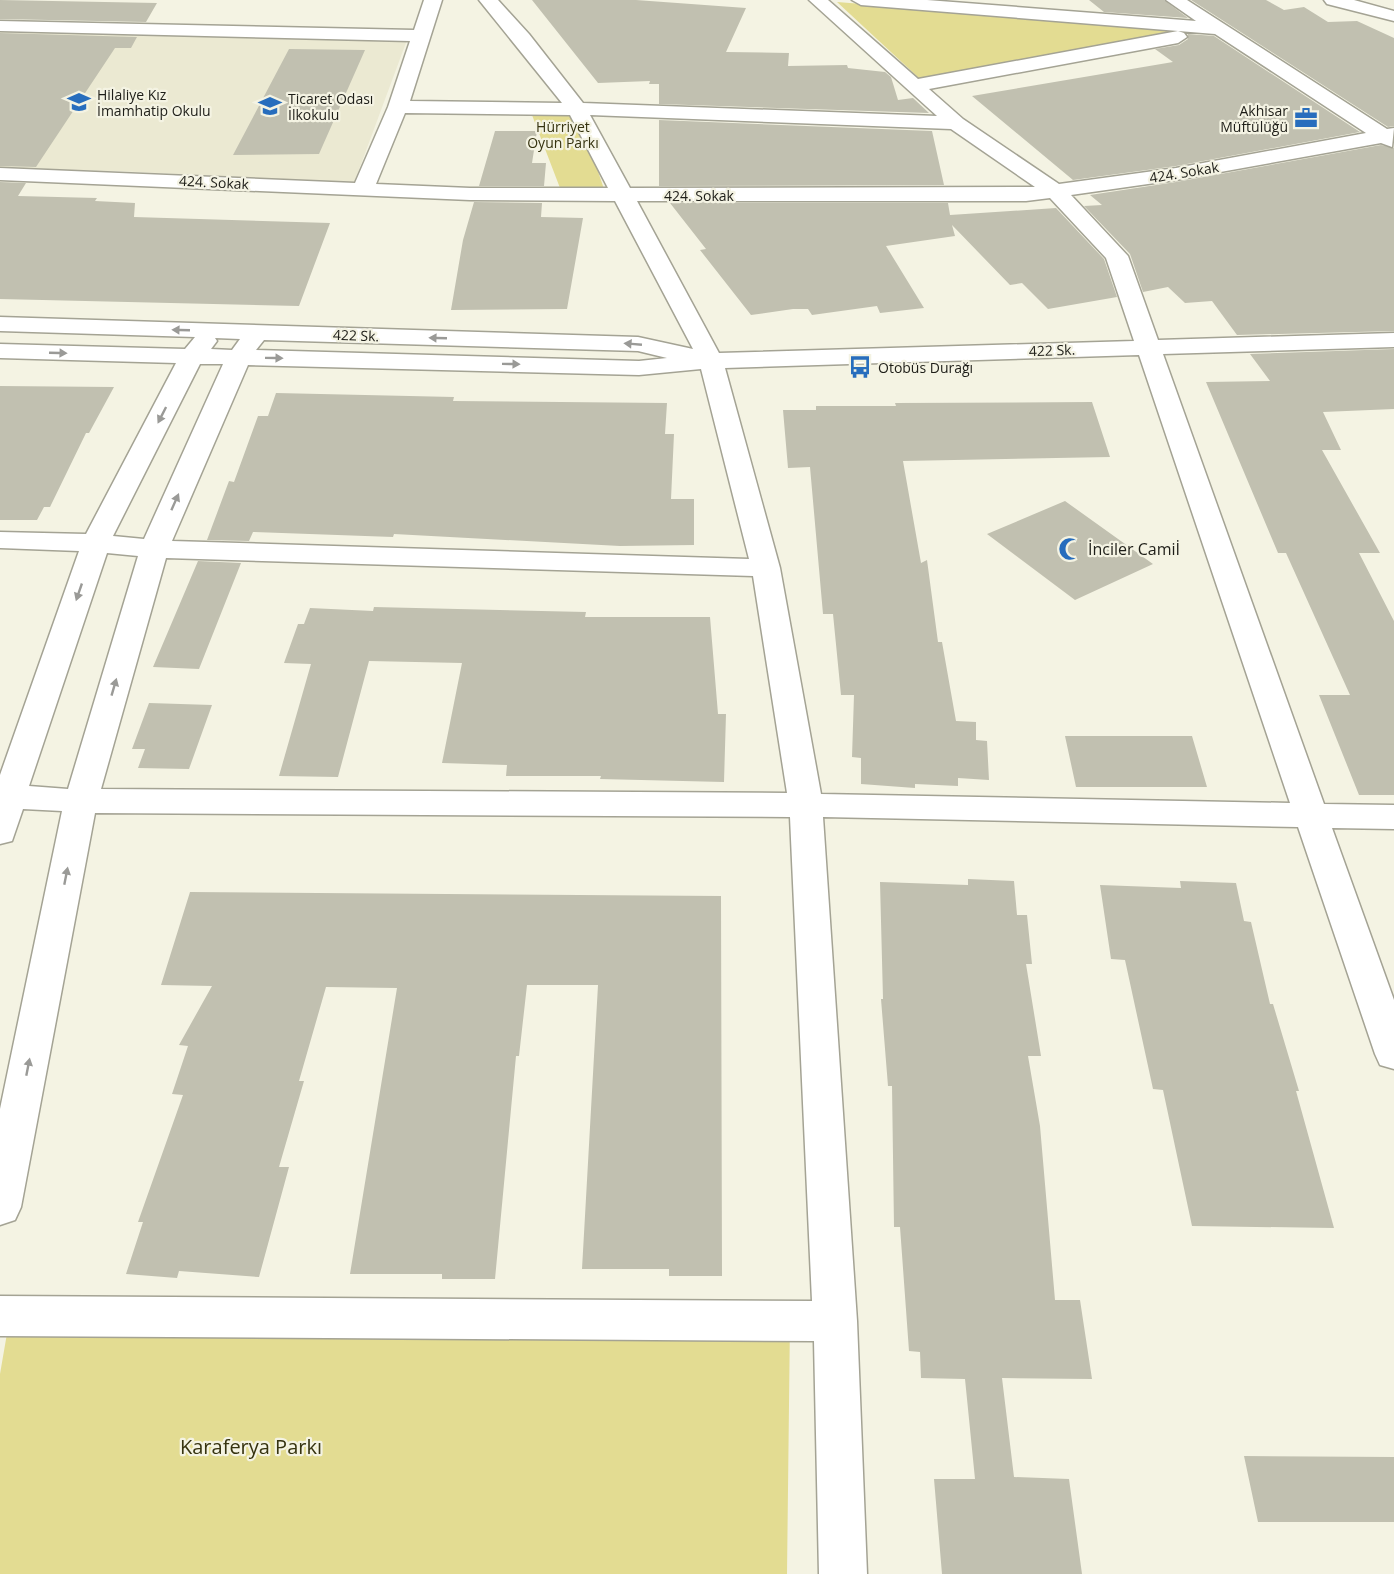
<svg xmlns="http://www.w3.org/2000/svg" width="1394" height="1574" font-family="'Open Sans',sans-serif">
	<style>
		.built { fill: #ebe9d2 }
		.green { fill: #e3dc92 }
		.building { fill: #c1c0b0 }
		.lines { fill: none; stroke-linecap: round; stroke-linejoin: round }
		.street-casing { stroke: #a4a394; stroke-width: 3 }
		.street { fill: #fff; fill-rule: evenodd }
		.oneway { fill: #9a9a97 }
		.labels { text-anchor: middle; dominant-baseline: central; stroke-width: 4.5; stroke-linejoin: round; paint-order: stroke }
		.far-poi-label { font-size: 14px; fill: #1e1e18; stroke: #f4f3e3; text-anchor: start }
		.far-park-label { font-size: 14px; fill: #363310; stroke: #f4f3e3 }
		.far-street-label { font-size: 14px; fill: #1e1e18; stroke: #f4f3e3 }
		.poi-label { font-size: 16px; fill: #1e1e18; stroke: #f4f3e3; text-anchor: start }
		.near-park-label { font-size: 20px; fill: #363310; stroke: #f4f3e3 }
	</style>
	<rect width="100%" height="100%" fill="#f4f3e3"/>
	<path class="built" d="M0 30 407 40 354 183 117 171 0 170Z"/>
	<path class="green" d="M837 2 1193 30 920 79Z
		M577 109 604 189 560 188 532 115Z
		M10 1316 790 1320 787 1574H0V1374Z"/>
	<path class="building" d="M0 0 157 3 146 22 0 19Z
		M532 0H636L746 8 726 52 789 53 788 66 847 65 848 68 885 72 891 77 898 100 913 98 929 113 659 104V84H649L650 81 598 83Z
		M1089 0H1164L1188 18 1104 12Z
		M1191 0H1266L1284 10 1304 7 1328 22 1357 21 1394 38V126L1388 127Z
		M0 33 137 37 131 48H115L36 167 0 166Z
		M1188 34 1214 36 1360 132 1176 166 1073 180 972 96 1173 62 1155 49 1179 45 1188 39Z
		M289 49 365 50 319 154 233 155Z
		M659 120 932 131 944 185 659 186Z
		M495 131H537L532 163H546L544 186H479Z
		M1381 145 1394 148V331L1237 335 1212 301 1185 303 1168 287 1143 292 1130 254 1084 206 1102 205 1090 195 1176 182Z
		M0 182 26 183 18 196 97 198 95 201 135 203 134 217 330 223 299 306 0 299Z
		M474 202 542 203 541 217 583 218 567 309 451 310 463 240Z
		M670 203H948L950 215 1056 208 1104 259 1117 297 1048 309 1022 283 1010 285 952 225 955 236 886 246 924 308 880 313 877 306 812 315 808 309H793L751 315 700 250 706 249Z
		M1394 349V409L1323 412 1341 450H1322L1380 553H1359L1394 621V795H1359L1319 695H1350L1286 553H1278L1206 382 1270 381 1250 354Z
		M0 386 114 387 89 433H86L50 507H44L37 520H0Z
		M276 393 454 397 453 401 667 403 665 434H674L671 499H694V545L620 546 394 534 393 537 253 532 249 541 207 540 229 481 234 482 258 416H268Z
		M1092 402 1110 457 903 461 921 563 927 560 938 642H942L956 721 976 722V740L987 741 989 780 958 778V786L915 784V788L861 784V758L852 757 854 695H841L833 614H823L810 467 788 468 783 410H816V406H896L895 403Z
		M1065 501 1153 564 1075 600 987 534Z
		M198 561 241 563 199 669 153 667Z
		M374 607 586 612 585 617H710L718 714H726L724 782 600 779 601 776H506L507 765 442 763 462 663 369 661 338 777 279 776 311 664 284 663 298 624H304L310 608 373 611Z
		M149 703 212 705 189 769 138 768 145 749H132Z
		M1065 736H1192L1207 787H1076Z
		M968 879 1014 881 1017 915H1027L1032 964H1026L1041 1056H1028L1040 1126 1055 1300H1080L1092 1379 1002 1378 1014 1477 1069 1479 1082 1574H942L934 1479H975L965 1379 921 1378 920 1352 909 1351 900 1227H894L892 1086H888L881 999H883L880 882 968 885Z
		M1180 881 1236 883 1244 921 1251 922 1270 1004H1273L1299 1091H1296L1334 1228 1192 1226 1163 1090 1153 1089 1125 960 1111 959 1100 885 1181 888Z
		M190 892 721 896 722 1276H669V1269H582L598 985H527L519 1056H516L495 1279H442V1274H350L397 988 326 987 299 1081H304L279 1167H289L259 1277 179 1271 177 1278 126 1274 143 1222H138L183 1095 172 1094 188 1046 179 1045 212 986 161 985Z
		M1244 1456 1394 1457V1522H1258Z"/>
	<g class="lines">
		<g class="street-casing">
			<path id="street" d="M424 0H442L410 101 562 103 479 0H498L529 34 583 103 937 116 809 0H828L918 79 1178 31 1184 33 1187 37 1178 43 929 89 963 119 1059 184 1176 168 1366 133 1215 34 861 5 852 0H927L1196 21 1166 0H1187L1387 129 1394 128 1392 147 1381 143 1176 180 1071 195 1128 256 1158 340 1394 333V347L1163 354 1324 804 1394 805V829L1332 828 1394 1000V1069L1380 1065 1375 1054 1298 827 823 817 857 1321 867 1574H819L814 1341 0 1336V1296L812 1301 790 817 95 813 21 1207 15 1220 0 1225V1109L62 811 23 809 12 841 0 844V775L79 551 0 548V532L86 534 176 363 0 358V344L185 349 195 337 0 331V317L638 337 693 349 615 201 470 200 0 180V168L355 183 388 107 410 41 0 31V21L414 30ZM405 113 570 115 608 188H470L376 184ZM590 115 951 129 1035 187 630 188ZM1050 198 1106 258 1134 341 719 353 637 201H1026ZM215 338 240 339 232 350 211 349 217 341ZM264 340 638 351 667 358 639 361 256 350ZM1139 355 1290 803 821 794 780 568 725 368ZM200 364H223L144 539 113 536ZM248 365 639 375 701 369 749 559 172 541ZM107 553 138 556 68 789 29 786ZM166 558 753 576 787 793 101 789Z
				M1324 0H1354L1394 11V21L1327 4Z"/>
		</g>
		<use href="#street" class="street"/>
	</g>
	<defs><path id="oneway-solid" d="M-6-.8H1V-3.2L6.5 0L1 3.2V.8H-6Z" transform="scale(1.5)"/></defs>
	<g class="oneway">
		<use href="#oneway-solid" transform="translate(181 330) rotate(-178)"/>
		<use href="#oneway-solid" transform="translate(438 338) rotate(-178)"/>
		<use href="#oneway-solid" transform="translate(633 344) rotate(-175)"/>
		<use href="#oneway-solid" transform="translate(58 353) rotate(2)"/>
		<use href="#oneway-solid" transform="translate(274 358) rotate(1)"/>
		<use href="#oneway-solid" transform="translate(511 364) rotate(1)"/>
		<use href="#oneway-solid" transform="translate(162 415) rotate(117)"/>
		<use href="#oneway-solid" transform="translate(175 502) rotate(-66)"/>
		<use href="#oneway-solid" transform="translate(79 592) rotate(109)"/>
		<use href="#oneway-solid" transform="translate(114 687) rotate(-74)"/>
		<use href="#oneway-solid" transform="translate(66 876) rotate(-79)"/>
		<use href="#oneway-solid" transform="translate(28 1067) rotate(-79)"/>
	</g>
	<defs>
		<g id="school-bare" transform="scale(1.8)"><path d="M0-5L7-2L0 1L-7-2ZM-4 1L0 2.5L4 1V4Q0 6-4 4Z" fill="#276dbd" stroke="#f4f3e3" stroke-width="2.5" paint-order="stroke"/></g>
		<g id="office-bare" transform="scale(1.8)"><path d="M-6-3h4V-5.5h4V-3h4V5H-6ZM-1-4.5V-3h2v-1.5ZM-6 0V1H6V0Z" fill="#276dbd" stroke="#f4f3e3" stroke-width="2.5" paint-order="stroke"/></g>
		<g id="bus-bare" transform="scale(1.8)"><path d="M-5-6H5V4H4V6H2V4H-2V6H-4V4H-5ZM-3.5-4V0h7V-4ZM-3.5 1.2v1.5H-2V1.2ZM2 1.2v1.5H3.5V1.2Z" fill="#276dbd" stroke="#f4f3e3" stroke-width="2.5" paint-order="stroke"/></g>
		<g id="mosque-bare" transform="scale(1.8)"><path d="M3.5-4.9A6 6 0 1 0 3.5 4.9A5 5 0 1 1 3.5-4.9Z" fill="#276dbd" stroke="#f4f3e3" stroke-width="2.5" paint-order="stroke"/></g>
	</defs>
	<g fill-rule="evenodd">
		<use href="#school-bare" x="79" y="102"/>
		<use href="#school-bare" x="270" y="106"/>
		<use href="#office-bare" x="1306" y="118"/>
		<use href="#bus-bare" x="860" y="367"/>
		<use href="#mosque-bare" x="1070" y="549"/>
	</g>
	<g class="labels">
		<g class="far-poi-label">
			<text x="97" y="94">Hilaliye Kız<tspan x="97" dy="16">İmamhatip Okulu</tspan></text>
			<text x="288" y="98">Ticaret Odası<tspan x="288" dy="16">İlkokulu</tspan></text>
			<text x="1288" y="110" text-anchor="end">Akhisar<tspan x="1288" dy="16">Müftülüğü</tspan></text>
			<text x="878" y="367">Otobüs Durağı</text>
		</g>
		<g class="far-park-label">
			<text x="563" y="126">Hürriyet<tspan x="563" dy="16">Oyun Parkı</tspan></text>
		</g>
		<g class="far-street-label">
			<text transform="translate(1184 172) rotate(-9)">424. Sokak</text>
			<text transform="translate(214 182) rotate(3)">424. Sokak</text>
			<text x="699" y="195">424. Sokak</text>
			<text transform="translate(356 335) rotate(2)">422 Sk.</text>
			<text transform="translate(1052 350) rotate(-2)">422 Sk.</text>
		</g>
		<g class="poi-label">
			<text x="1088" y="549">İnciler Camiİ</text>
		</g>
		<g class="near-park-label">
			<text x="251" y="1446">Karaferya Parkı</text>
		</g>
	</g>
</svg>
